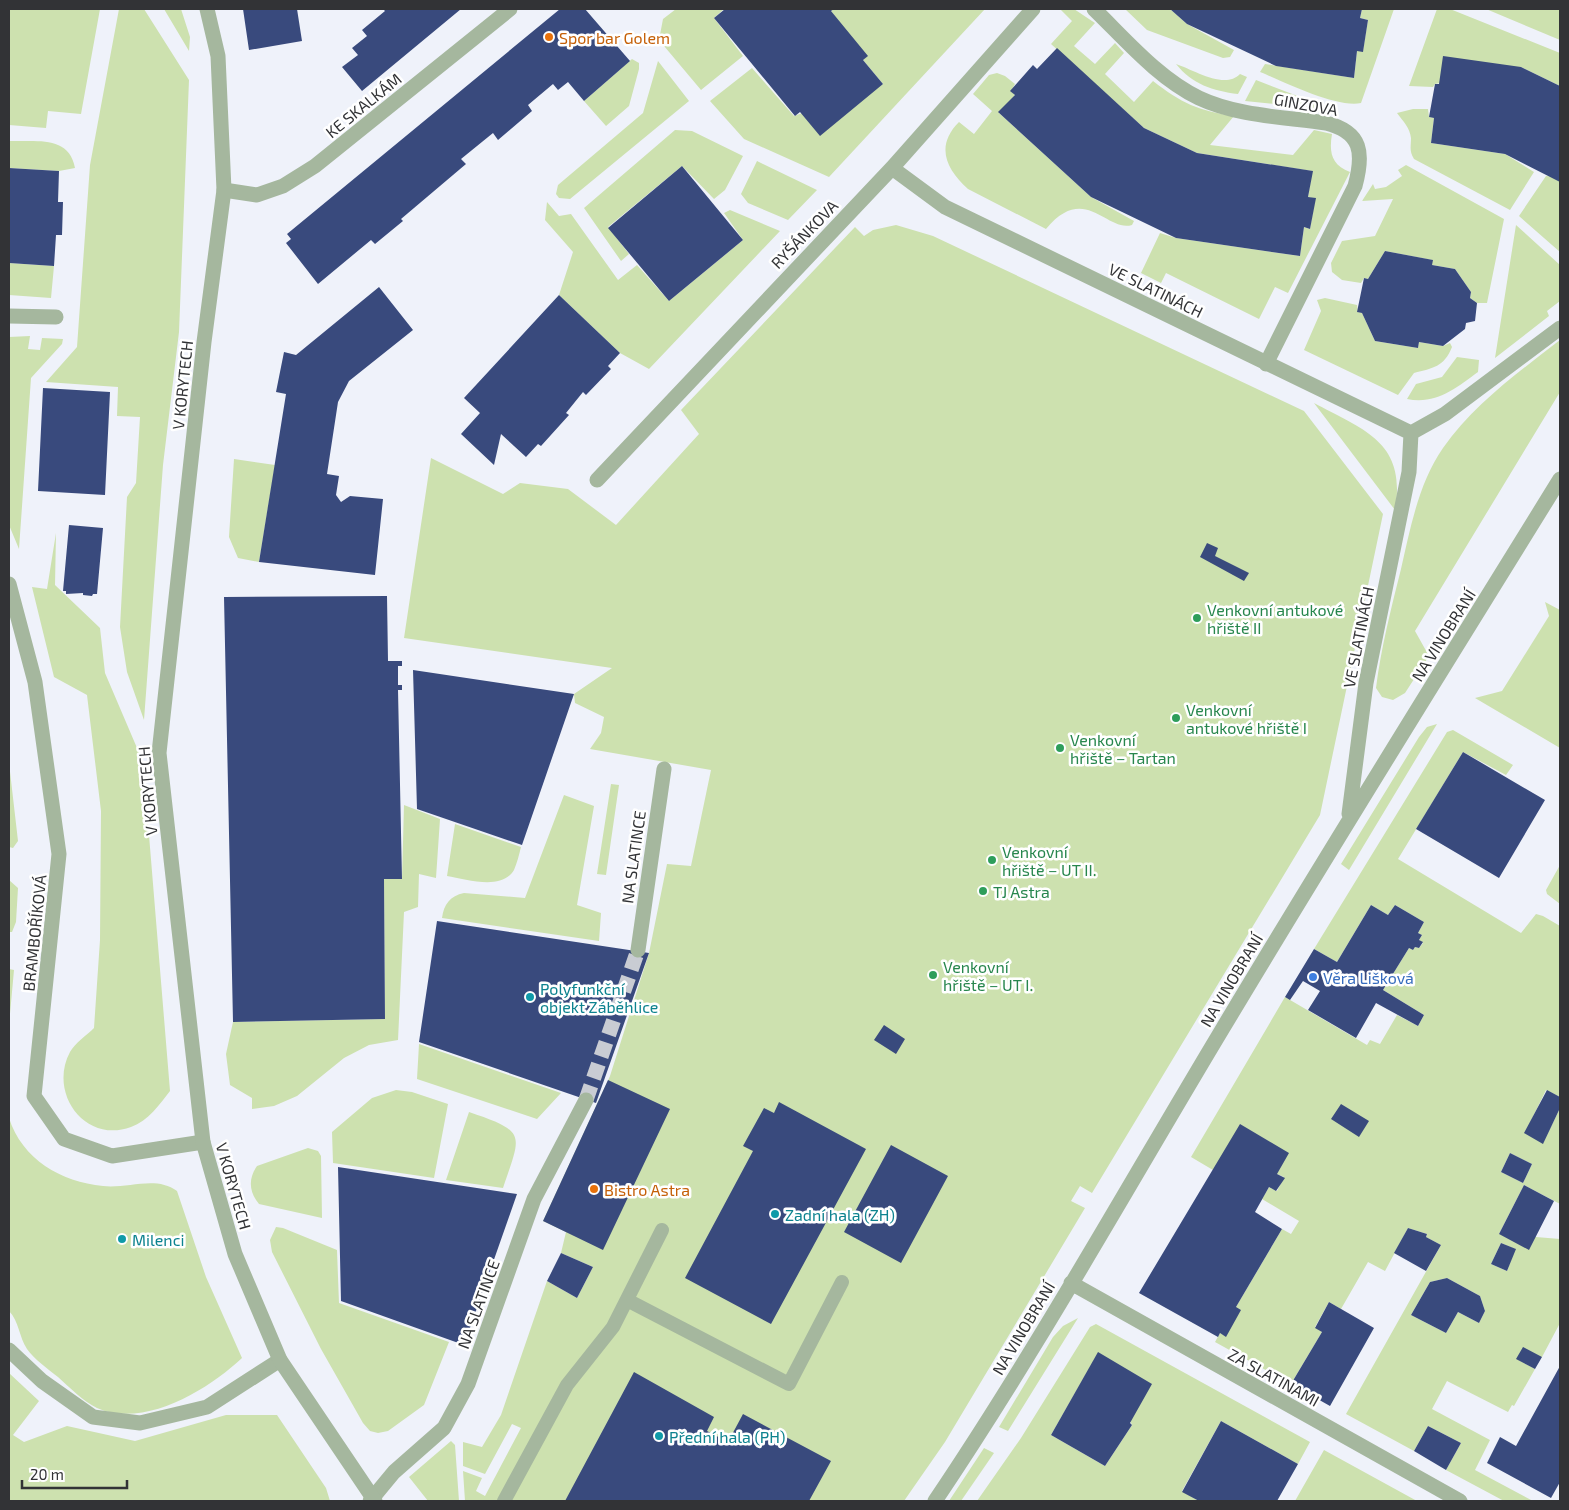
<svg xmlns="http://www.w3.org/2000/svg" width="1569" height="1510" font-family="'Exo 2',sans-serif">
	<style>
		.green { fill: #cde1af; fill-rule: evenodd }
		.building { fill: #394a7d }
		.lines { fill: none; stroke-linecap: round; stroke-linejoin: round }
		.minor-tunnel { stroke: #c9ccd3; stroke-width: 15; stroke-dasharray: 15 8; stroke-linecap: butt }
		.service { stroke: #a5b79e; stroke-width: 14 }
		.minor { stroke: #a5b79e; stroke-width: 15 }
		.tertiary { stroke: #a5b79e; stroke-width: 15 }
		.food-dot { fill: #e8710a; stroke: #fff; stroke-width: 2 }
		.leisure-dot { fill: #2e9e5b; stroke: #fff; stroke-width: 2 }
		.shop-dot { fill: #3f7fe0; stroke: #fff; stroke-width: 2 }
		.culture-dot { fill: #0f9aa8; stroke: #fff; stroke-width: 2 }
		.labels { text-anchor: middle; dominant-baseline: central; stroke-width: 5; stroke-linejoin: round; paint-order: stroke }
		.food-label { font-size: 16px; fill: #c56008; stroke: #fff; text-anchor: start }
		.street-label { font-size: 16px; fill: #323336; stroke: #fff }
		.leisure-label { font-size: 16px; fill: #27864d; stroke: #fff; text-anchor: start }
		.shop-label { font-size: 16px; fill: #366cbe; stroke: #fff; text-anchor: start }
		.culture-label { font-size: 16px; fill: #0d838f; stroke: #fff; text-anchor: start }
	</style>
	<rect width="100%" height="100%" fill="#eff2fa"/>
	<path class="green" d="M9 9H100L81 114 48 111 46 128 9 125Z
		M119 9H144L189 80 179 332 163 465 144 720 127 672 120 627 127 497 136 483 140 417 117 416 118 387 46 382 77 347 90 165Z
		M164 9H181L190 37 189 51Z
		M676 9H724L714 18 743 56 701 90 659 40 663 19Z
		M834 9H985L829 177 744 139 710 101 752 68 794 116 883 84 863 60 831 11Z
		M1060 9H1074L1095 23 1074 46 1095 64 1115 43 1124 53 1105 74 1134 102 1153 81C1181 103 1199 111 1234 116L1210 145 1293 155 1314 130 1332 134C1329 152 1331 165 1350 172L1288 293 1275 287 1259 319 1166 273 1161 283 1141 273 1160 233 1176 238 1300 256 1304 227 1310 229 1315 199 1308 197 1312 171 1197 153 1144 128 1051 44 1072 21Z
		M1125 9H1170L1187 24 1234 50 1230 57 1223 58 1147 30Z
		M1362 9H1394L1361 103C1336 108 1285 82 1260 72L1265 64 1354 78 1357 51H1363L1368 20 1360 18Z
		M1437 9H1450L1560 53V86L1521 67 1435 84 1433 87 1409 86Z
		M1486 9H1560V40Z
		M632 59 639 63V69L629 106 606 126 584 101Z
		M658 61 689 101 570 199 559 198 556 194 558 185 643 113Z
		M1176 64C1194 70 1225 90 1240 74L1247 77 1238 94C1213 91 1192 84 1176 64Z
		M997 73 1005 76 1015 84 1011 91 1015 95 999 113 1091 197 1134 221 1132 225C1107 233 1085 182 1046 229L968 189C946 169 935 146 959 122L974 134 992 111 973 94 989 75Z
		M1256 80 1334 110 1245 101Z
		M1413 109H1428L1429 117 1434 118 1431 143 1505 154 1534 172 1510 210 1414 159C1409 151 1411 147 1411 138 1410 128 1403 121 1397 113Z
		M675 130 692 131 743 156 725 190 714 199 682 166 608 227 629 254 621 261 584 208Z
		M9 141C36 142 69 135 75 168L59 171 9 168Z
		M757 161 817 190 788 220 748 203 741 194Z
		M1406 165 1504 219 1487 303H1477L1470 298 1471 292 1455 269 1432 265V260L1385 251 1368 279 1364 278 1361 283 1342 280 1332 272 1331 263 1342 241 1375 236 1393 199 1362 201 1373 184 1375 189 1386 187 1402 176 1398 170Z
		M1546 176 1556 177 1560 182V252L1519 216Z
		M547 202 559 216 571 214 618 280 637 265 669 301 743 240 724 213 730 210 780 231 649 369 620 353 559 295 573 252 545 220Z
		M896 225 933 236 1304 411 1383 514 1320 815 1092 1193 1080 1186 1071 1201 1085 1208 945 1442 904 1501H465L463 1471 482 1478 476 1491 485 1496 521 1428 512 1424 485 1474 463 1466V1442L482 1447 501 1415 547 1281 577 1298 593 1267 561 1253 566 1232 543 1221 610 1076 649 953 667 864 691 866 711 770 590 749 601 733 604 717 575 703 574 694 612 668 404 638 431 458 503 494 520 483 568 489 616 525 699 434 681 410 855 227 864 236 873 230Z
		M1516 225 1560 265V301L1547 311 1549 316 1495 358Z
		M9 263 54 266 51 298 9 295Z
		M1325 298 1357 305 1358 312 1362 313 1375 341 1418 348 1419 342 1443 346 1450 343 1452 347C1444 367 1433 368 1414 373L1398 395 1304 350 1321 311 1317 300Z
		M30 336 28 349 40 350 42 338 63 339 62 344 31 378 19 549 9 525V337Z
		M1560 340V392L1415 631 1429 656 1405 693 1393 700 1382 697 1376 688C1381 648 1391 609 1401 569 1410 529 1419 482 1443 448 1474 404 1519 372 1560 340Z
		M1457 357 1479 360 1478 372C1456 388 1436 405 1407 399L1416 384 1442 377Z
		M1314 403C1364 430 1407 442 1395 510Z
		M234 459 275 465 259 562 238 558 229 537Z
		M56 533 55 585 100 628 105 673 143 762 170 1091C160 1104 148 1121 131 1127 85 1144 48 1093 70 1052 75 1043 87 1035 94 1028L100 940 101 811 87 695 54 677 32 587 47 589Z
		M1545 602 1560 610V748L1475 698 1502 691 1549 616Z
		M1437 724 1349 870 1341 864 1419 737 1427 727Z
		M1453 730 1513 765 1506 775 1463 752 1398 859 1521 933 1536 914 1543 916 1560 926V1097L1546 1090 1525 1133 1543 1143 1560 1108V1204L1524 1185 1499 1234 1560 1239V1323L1542 1357 1517 1359 1535 1369 1514 1406 1512 1405 1508 1412 1447 1381 1432 1409 1490 1440 1475 1470 1533 1501H1504L1446 1470 1461 1443 1428 1426 1414 1451 1346 1414 1441 1245 1426 1237 1427 1234 1408 1228 1385 1271 1368 1262 1341 1309 1329 1302 1315 1327 1322 1332 1291 1384 1215 1342 1220 1333 1226 1336 1236 1307 1282 1229 1291 1234 1299 1221 1262 1199 1269 1187 1277 1191 1284 1177 1277 1174 1213 1170 1191 1157 1285 997 1367 1045 1370 1040 1380 1044 1397 1015 1418 1026 1424 1015 1383 990 1409 948 1413 950 1415 947 1419 948 1423 943 1419 940 1422 935 1418 933 1424 922 1395 905 1388 915 1371 905 1337 962 1314 949 1447 732ZM1510 1153 1532 1164 1523 1183 1501 1172ZM1501 1243 1515 1249 1507 1271 1491 1264ZM1447 1278 1480 1296 1485 1311 1479 1323 1458 1312 1446 1333 1411 1315 1430 1282Z
		M9 763 18 841 13 848 9 847Z
		M611 784 619 785 606 875 597 874Z
		M564 795 594 806 577 905 601 913 599 941 442 918C444 904 450 896 464 893L525 898Z
		M404 805 440 819 436 878 419 874 418 907 404 912 398 1040 369 1045 344 1058 297 1096 274 1106 252 1109V1098L230 1085 226 1054 233 1022 385 1019 384 879H402Z
		M455 824 521 847C519 855 517 863 514 870 502 891 466 879 447 876Z
		M1560 865V904L1547 894 1546 890Z
		M9 880 18 888 16 922 12 932H9Z
		M9 969 14 970 9 1025Z
		M419 1044 561 1093 537 1119 417 1079Z
		M396 1090 412 1092 448 1104 434 1178 333 1163 332 1132 372 1098Z
		M469 1112C528 1132 521 1134 503 1188L446 1180Z
		M9 1118C22 1159 61 1182 103 1186 127 1189 156 1175 177 1191L206 1277 242 1358C209 1389 145 1429 97 1408 84 1402 69 1387 58 1377 48 1369 34 1359 27 1349 19 1337 19 1321 9 1311Z
		M308 1148 318 1151 321 1156 322 1218 259 1204C249 1192 248 1179 257 1166Z
		M276 1227 283 1228 337 1250 339 1303 449 1342 424 1405 388 1431 378 1433 370 1431 363 1423 321 1349 272 1252 270 1240Z
		M1078 1318 1008 1431 999 1427 1053 1337 1063 1326Z
		M1096 1324 1310 1442 1298 1464 1221 1421 1182 1491 1199 1501H977L1021 1438 1090 1327ZM1098 1353 1132 1425 1105 1466 1051 1435Z
		M9 1373 39 1401 13 1435 24 1442 67 1426 135 1441 226 1415H277L326 1488 330 1501H9Z
		M451 1441 455 1445 459 1501H428L409 1477Z
		M984 1448 994 1453 961 1501H949Z
		M1324 1450 1417 1501H1295Z"/>
	<path class="building" d="M243 9H297L302 41 249 50Z
		M383 9H461L362 91 342 67 358 55 352 48 367 36 362 30 385 11Z
		M560 9H585L630 61 584 101 568 82 558 90 553 84 528 105 532 111 498 140 493 133 461 159 466 164 401 219 403 221 375 244 371 240 318 284 286 243 291 239 287 234Z
		M725 9H834L831 11 868 56 863 60 883 84 820 136 800 112 795 116 714 18Z
		M1170 9H1362L1360 18 1368 20 1363 52 1357 51 1354 78 1276 66 1187 24Z
		M1057 48 1144 128 1197 153 1313 171 1308 197 1316 198 1310 229 1304 227 1300 256 1176 238 1091 197 998 112 1015 95 1010 91 1033 65 1037 69Z
		M1443 56 1521 67 1560 86V182L1505 154 1431 143 1434 118 1429 117 1435 84H1439Z
		M682 166 743 240 669 301 608 228Z
		M9 168 59 171 58 202H63L62 235H56L54 266 9 263Z
		M1385 251 1433 260 1432 265 1455 269 1471 292 1470 298 1477 303 1475 321 1466 323 1465 329 1443 346 1419 342 1418 348 1375 341 1362 313 1357 312 1364 278 1368 279Z
		M379 287 413 330 349 381 338 402 327 474 339 476 336 495 341 502 350 496 383 499 375 575 259 562 286 394 276 392 284 352 296 355Z
		M559 295 620 353 608 366 611 369 586 395 583 392 566 413 569 415 541 446 538 444 526 457 501 434 494 465 461 434 480 413 464 398Z
		M43 388 110 392 105 495 38 491Z
		M69 525 103 528 97 594H93L92 596 83 595V593L66 594V591H63Z
		M1207 543 1218 548 1215 556 1249 573 1244 581 1200 557Z
		M387 596 388 661H402V666H398V685H402V690H398L402 879H384L385 1019 233 1022 224 597Z
		M413 670 574 694 522 845 417 809Z
		M1463 752 1545 800 1499 878 1416 829Z
		M1371 905 1388 915 1395 905 1424 922 1418 933 1422 935 1419 940 1423 942 1419 948 1415 947 1413 950 1409 948 1383 990 1424 1015 1418 1026 1376 1003 1356 1038 1308 1010 1320 991 1303 981 1290 1000 1285 997 1314 949 1337 962Z
		M437 921 649 953 596 1103 419 1042Z
		M884 1025 905 1039 896 1054 874 1040Z
		M608 1080 670 1109 603 1250 543 1221Z
		M1547 1090 1560 1097V1108L1543 1144 1524 1133Z
		M779 1102 866 1149 771 1324 685 1278 753 1151 743 1146 764 1108 774 1113Z
		M1341 1104 1369 1121 1359 1137 1331 1119Z
		M1240 1124 1289 1153 1277 1174 1285 1178 1276 1191 1269 1187 1255 1212 1282 1229 1236 1307 1241 1310 1226 1337 1220 1333 1218 1337 1139 1293Z
		M891 1145 948 1176 901 1263 844 1232Z
		M1510 1153 1532 1164 1523 1183 1501 1172Z
		M338 1167 517 1194 464 1345 341 1301Z
		M1524 1185 1554 1201 1529 1250 1499 1234Z
		M1408 1228 1427 1234 1426 1237 1441 1245 1426 1271 1394 1253Z
		M1501 1243 1516 1249 1507 1271 1491 1264Z
		M561 1253 593 1267 577 1298 547 1281Z
		M1447 1278 1480 1296 1485 1311 1479 1323 1458 1312 1446 1333 1411 1315 1430 1282Z
		M1329 1302 1374 1328 1330 1406 1291 1384 1322 1332 1315 1328Z
		M1523 1347 1542 1357 1535 1369 1516 1359Z
		M1098 1352 1152 1384 1130 1423 1132 1425 1105 1466 1051 1435Z
		M1560 1366V1482L1551 1498 1487 1463 1500 1437 1516 1446Z
		M634 1372 714 1417 707 1431 728 1442 743 1414 831 1461 809 1501H565Z
		M1221 1421 1298 1464 1277 1501H1199L1182 1492Z
		M1428 1426 1461 1443 1446 1470 1414 1451Z"/>
	<g class="lines">
		<path class="minor-tunnel" d="M586 1100 638 950"/>
		<path class="service" d="M627 1300 789 1384 842 1282
			M504 1501 567 1385 613 1327 662 1230"/>
		<path class="minor" d="M1094 9C1126 40 1158 78 1199 98 1237 116 1284 117 1326 123 1362 132 1364 153 1355 186L1266 364
			M892 168 945 207 1411 433
			M224 190 257 195 283 186 315 166 510 9
			M9 316 56 317
			M1411 433 1445 414 1560 328
			M597 480 892 168 1033 9
			M9 584 35 682 59 854 34 1096 64 1139 112 1156 203 1142
			M1349 814 1366 683 1409 472 1411 433
			M638 950 664 769
			M1071 1283 1460 1501
			M9 1350 42 1381 93 1417 140 1423 207 1407 280 1360
			M370 1501 394 1472 444 1428 468 1384 534 1199 586 1100
			M935 1501C1038 1348 1128 1186 1223 1028 1333 844 1447 662 1560 479"/>
		<path class="tertiary" d="M207 9 218 56 224 190 204 342 159 753 203 1142 235 1254 280 1360 375 1501"/>
	</g>
	<g class="food-dot">
		<circle cx="549" cy="37" r="5"/>
		<circle cx="594" cy="1189" r="5"/>
	</g>
	<g class="leisure-dot">
		<circle cx="1197" cy="618" r="5"/>
		<circle cx="1176" cy="718" r="5"/>
		<circle cx="1060" cy="748" r="5"/>
		<circle cx="992" cy="860" r="5"/>
		<circle cx="983" cy="891" r="5"/>
		<circle cx="933" cy="975" r="5"/>
	</g>
	<circle class="shop-dot" cx="1313" cy="977" r="5"/>
	<g class="culture-dot">
		<circle cx="530" cy="997" r="5"/>
		<circle cx="775" cy="1214" r="5"/>
		<circle cx="122" cy="1239" r="5"/>
		<circle cx="659" cy="1436" r="5"/>
	</g>
	<g class="labels">
		<g class="food-label">
			<text x="559" y="37">Spor bar Golem</text>
			<text x="604" y="1189">Bistro Astra</text>
		</g>
		<g class="street-label">
			<text transform="translate(1306 104) rotate(10)">GINZOVA</text>
			<text transform="translate(363 105) rotate(-39)">KE SKALKÁM</text>
			<text transform="translate(804 234) rotate(-46)">RYŠÁNKOVA</text>
			<text transform="translate(1156 290) rotate(26)">VE SLATINÁCH</text>
			<text transform="translate(182 385) rotate(-84)">V KORYTECH</text>
			<text transform="translate(1443 635) rotate(-58)">NA VINOBRANÍ</text>
			<text transform="translate(1358 637) rotate(-79)">VE SLATINÁCH</text>
			<text transform="translate(147 791) rotate(-95)">V KORYTECH</text>
			<text transform="translate(633 857) rotate(-82)">NA SLATINCE</text>
			<text transform="translate(34 933) rotate(-84)">BRAMBOŘÍKOVÁ</text>
			<text transform="translate(1231 980) rotate(-59)">NA VINOBRANÍ</text>
			<text transform="translate(234 1186) rotate(74)">V KORYTECH</text>
			<text transform="translate(478 1304) rotate(-70)">NA SLATINCE</text>
			<text transform="translate(1023 1328) rotate(-59)">NA VINOBRANÍ</text>
			<text transform="translate(1274 1377) rotate(29)">ZA SLATINAMI</text>
		</g>
		<g class="leisure-label">
			<text x="1207" y="609">Venkovní antukové<tspan x="1207" dy="18">hřiště II</tspan></text>
			<text x="1186" y="709">Venkovní<tspan x="1186" dy="18">antukové hřiště I</tspan></text>
			<text x="1070" y="739">Venkovní<tspan x="1070" dy="18">hřiště – Tartan</tspan></text>
			<text x="1002" y="851">Venkovní<tspan x="1002" dy="18">hřiště – UT II.</tspan></text>
			<text x="993" y="891">TJ Astra</text>
			<text x="943" y="966">Venkovní<tspan x="943" dy="18">hřiště – UT I.</tspan></text>
		</g>
		<g class="shop-label">
			<text x="1323" y="977">Věra Lišková</text>
		</g>
		<g class="culture-label">
			<text x="540" y="988">Polyfunkční<tspan x="540" dy="18">objekt Záběhlice</tspan></text>
			<text x="785" y="1214">Zadní hala (ZH)</text>
			<text x="132" y="1239">Milenci</text>
			<text x="669" y="1436">Přední hala (PH)</text>
		</g>
	</g>
	<rect width="1569" height="1510" fill="none" stroke="#323336" stroke-width="20"/>
	<path d="M22 1480v8h105v-8" fill="none" stroke="#323336" stroke-width="2.5"/>
	<text x="30" y="1480" font-size="15" fill="#323336" stroke="#ffffff" stroke-width="4" paint-order="stroke">20 m</text>
</svg>
